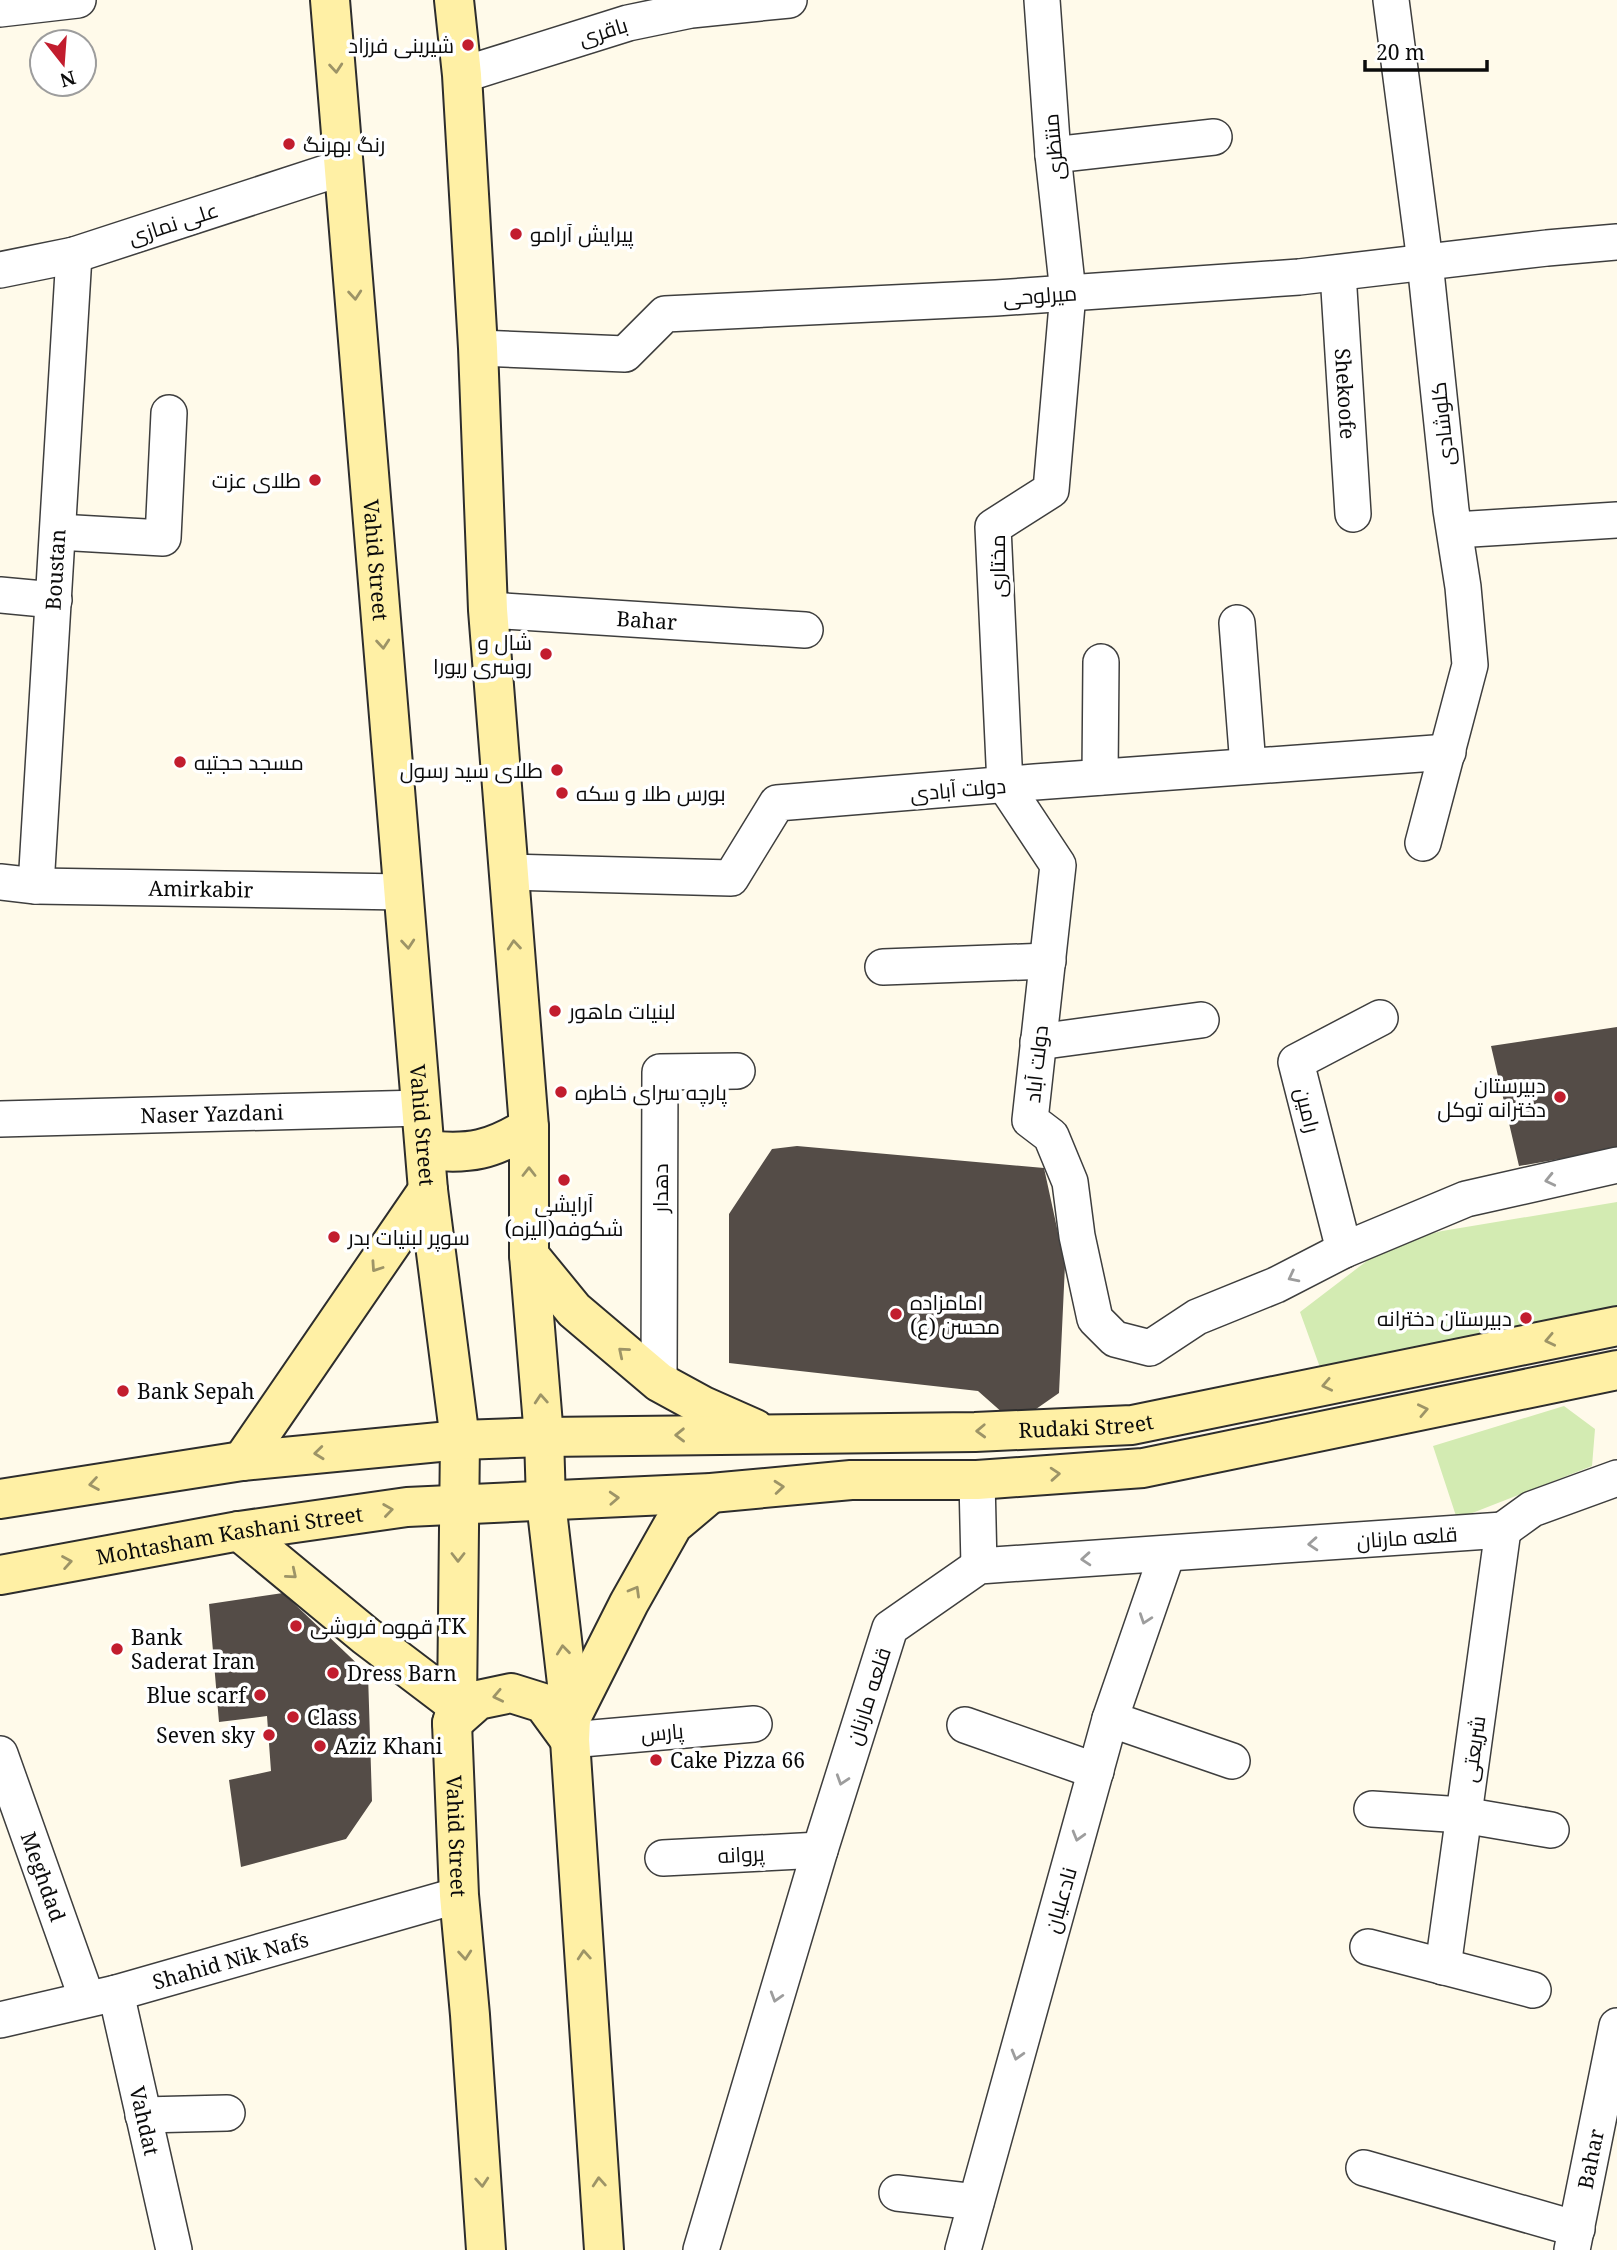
<svg xmlns="http://www.w3.org/2000/svg" width="1617" height="2250" font-family="'Noto Serif',Cairo,serif">
	<style>
		.green { fill: #d3ebb2 }
		.building { fill: #544c47 }
		.lines { fill: none; stroke-linecap: round; stroke-linejoin: round }
		.street-casing { stroke: #3e3e3e; stroke-width: 38 }
		.secondary-casing { stroke: #2d2d2d; stroke-width: 42 }
		.street { stroke: #fff; stroke-width: 35 }
		.secondary { stroke: #fff0a5; stroke-width: 38 }
		.oneway { stroke: #9d9467 }
		.oneway2 { stroke: #9d9d9d }
		.poi-dot { fill: #c21d2e; stroke: #fff; stroke-width: 2.5 }
		.labels { text-anchor: middle; dominant-baseline: central; stroke-width: 7; stroke-linejoin: round; paint-order: stroke }
		.street-label { font-size: 21px; fill: #0b0b0b; stroke: #fff }
		.poi-label { font-size: 21px; fill: #0b0b0b; stroke: #fff; text-anchor: start }
	</style>
	<rect width="100%" height="100%" fill="#fffaea"/>
	<path class="green" d="M1617 1202V1310L1322 1373 1300 1312 1389 1244 1442 1231Z
		M1564 1406 1595 1429 1592 1466 1457 1519 1433 1446Z"/>
	<path class="building" d="M1617 1027V1149L1519 1166 1491 1046Z
		M797 1146 1044 1168 1065 1265 1059 1393 1026 1416 1004 1414 978 1391 729 1363V1214L772 1149Z
		M283 1593 368 1674 372 1801 346 1839 241 1867 229 1780 271 1771 267 1716 219 1722 209 1604Z"/>
	<g class="lines">
		<g class="street-casing">
			<g id="street">
				<path d="M1042 0 1053 155 1068 293 1051 490 993 527 1005 785 1058 865 1030 1120 1051 1136 1070 1182 1077 1236 1095 1319 1115 1339 1150 1348 1197 1317 1276 1285 1344 1250 1466 1199 1617 1165"/>
				<path d="M1391 0 1425 262 1451 510 1463 587 1470 665 1423 843"/>
				<path d="M0 9 78 0"/>
				<path d="M462 75 628 23 691 10 789 0"/>
				<path d="M1053 155 1214 137"/>
				<path d="M0 270 74 255 344 167"/>
				<path id="s1" d="M1338 273 1353 514"/>
				<path d="M478 348 625 354 665 314 996 298 1299 277 1547 248 1617 242"/>
				<path d="M1455 530 1617 520"/>
				<path d="M58 532 163 538 169 413"/>
				<path d="M0 595 54 600"/>
				<path id="s2" d="M488 610 805 630"/>
				<path d="M1237 623 1248 766"/>
				<path d="M1100 777 1101 662"/>
				<path d="M508 872 731 878 777 803 1035 782 1448 752"/>
				<path id="s3" d="M0 882 36 886 403 892"/>
				<path id="s4" d="M36 886 74 255"/>
				<path d="M883 967 1048 961"/>
				<path d="M1038 1042 1201 1020"/>
				<path id="s5" d="M0 1119 422 1108"/>
				<path d="M1344 1250 1296 1062 1380 1018"/>
				<path d="M659 1382 660 1072 737 1071"/>
				<path d="M977 1480 979 1566"/>
				<path d="M1503 1530 1532 1509 1617 1478"/>
				<path d="M1110 1719 1232 1761"/>
				<path d="M965 1725 1096 1771"/>
				<path d="M570 1740 754 1724"/>
				<path id="s6" d="M0 1754 87 1999"/>
				<path d="M1372 1809 1463 1815 1551 1830"/>
				<path d="M663 1858 820 1850"/>
				<path d="M1368 1947 1533 1990"/>
				<path d="M1443 1967 1503 1530"/>
				<path id="s7" d="M116 1993 174 2250"/>
				<path id="s8" d="M0 2020 116 1993 459 1895"/>
				<path d="M143 2115 227 2113"/>
				<path d="M1364 2168 1577 2229"/>
				<path d="M897 2193 976 2202"/>
				<path d="M701 2250 820 1850 890 1628 979 1566 1503 1530"/>
				<path d="M963 2250 1110 1719 1167 1554"/>
				<path id="s9" d="M1572 2250 1617 2026"/>
			</g>
		</g>
		<g class="secondary-casing">
			<g id="secondary">
				<path id="s10" d="M330 0 428 1190 460 1440 457 1705 452 1723 459 1895 470 2015 486 2250"/>
				<path d="M454 0 462 75 478 348 488 610 529 1127V1255L544 1437 546 1502 571 1718 570 1740 604 2250"/>
				<path d="M426 1150C470 1155 492 1150 529 1127"/>
				<path d="M529 1255 574 1310 659 1382 703 1406 755 1429"/>
				<path d="M242 1461 428 1190"/>
				<path id="s11" d="M0 1499 242 1461 460 1440 544 1437 975 1432 1132 1425 1617 1326"/>
				<path d="M239 1531 366 1636 457 1705"/>
				<path id="s12" d="M0 1575 239 1531 407 1507 711 1493 851 1480H977L1143 1468 1617 1370"/>
				<path d="M571 1718 629 1603 673 1525 711 1493"/>
				<path d="M452 1723 478 1700 511 1693 543 1703 570 1740"/>
			</g>
		</g>
		<use href="#street" class="street"/>
		<use href="#secondary" class="secondary"/>
	</g>
	<defs><path id="oneway-chevron" d="M-2-3.5L2.5 0L-2 3.5" fill="none" stroke-width="1.6" stroke-linecap="round" stroke-linejoin="round" transform="scale(1.75)"/></defs>
	<g class="oneway">
		<use href="#oneway-chevron" transform="translate(336 68) rotate(85)"/>
		<use href="#oneway-chevron" transform="translate(355 295) rotate(85)"/>
		<use href="#oneway-chevron" transform="translate(383 644) rotate(85)"/>
		<use href="#oneway-chevron" transform="translate(408 944) rotate(85)"/>
		<use href="#oneway-chevron" transform="translate(514 945) rotate(-95)"/>
		<use href="#oneway-chevron" transform="translate(529 1172) rotate(-90)"/>
		<use href="#oneway-chevron" transform="translate(376 1267) rotate(124)"/>
		<use href="#oneway-chevron" transform="translate(1550 1340) rotate(168)"/>
		<use href="#oneway-chevron" transform="translate(623 1352) rotate(-140)"/>
		<use href="#oneway-chevron" transform="translate(1327 1385) rotate(168)"/>
		<use href="#oneway-chevron" transform="translate(541 1399) rotate(-94)"/>
		<use href="#oneway-chevron" transform="translate(1423 1410) rotate(-12)"/>
		<use href="#oneway-chevron" transform="translate(981 1431) rotate(178)"/>
		<use href="#oneway-chevron" transform="translate(680 1435) rotate(179)"/>
		<use href="#oneway-chevron" transform="translate(319 1453) rotate(174)"/>
		<use href="#oneway-chevron" transform="translate(1055 1474) rotate(-4)"/>
		<use href="#oneway-chevron" transform="translate(94 1484) rotate(171)"/>
		<use href="#oneway-chevron" transform="translate(779 1487) rotate(-5)"/>
		<use href="#oneway-chevron" transform="translate(614 1498) rotate(-3)"/>
		<use href="#oneway-chevron" transform="translate(388 1510) rotate(-8)"/>
		<use href="#oneway-chevron" transform="translate(458 1557) rotate(90)"/>
		<use href="#oneway-chevron" transform="translate(67 1562) rotate(-10)"/>
		<use href="#oneway-chevron" transform="translate(292 1574) rotate(40)"/>
		<use href="#oneway-chevron" transform="translate(635 1591) rotate(-60)"/>
		<use href="#oneway-chevron" transform="translate(563 1650) rotate(-96)"/>
		<use href="#oneway-chevron" transform="translate(498 1696) rotate(168)"/>
		<use href="#oneway-chevron" transform="translate(465 1955) rotate(85)"/>
		<use href="#oneway-chevron" transform="translate(584 1955) rotate(-94)"/>
		<use href="#oneway-chevron" transform="translate(482 2182) rotate(86)"/>
		<use href="#oneway-chevron" transform="translate(599 2182) rotate(-94)"/>
	</g>
	<g class="oneway2">
		<use href="#oneway-chevron" transform="translate(1550 1180) rotate(167)"/>
		<use href="#oneway-chevron" transform="translate(1293 1277) rotate(153)"/>
		<use href="#oneway-chevron" transform="translate(1313 1544) rotate(176)"/>
		<use href="#oneway-chevron" transform="translate(1086 1559) rotate(176)"/>
		<use href="#oneway-chevron" transform="translate(1145 1619) rotate(109)"/>
		<use href="#oneway-chevron" transform="translate(842 1780) rotate(108)"/>
		<use href="#oneway-chevron" transform="translate(1078 1836) rotate(106)"/>
		<use href="#oneway-chevron" transform="translate(776 1997) rotate(107)"/>
		<use href="#oneway-chevron" transform="translate(1017 2055) rotate(106)"/>
	</g>
	<g class="poi-dot">
		<circle cx="468" cy="45" r="7"/>
		<circle cx="289" cy="144" r="7"/>
		<circle cx="516" cy="234" r="7"/>
		<circle cx="315" cy="480" r="7"/>
		<circle cx="546" cy="654" r="7"/>
		<circle cx="180" cy="762" r="7"/>
		<circle cx="557" cy="770" r="7"/>
		<circle cx="562" cy="793" r="7"/>
		<circle cx="555" cy="1011" r="7"/>
		<circle cx="561" cy="1092" r="7"/>
		<circle cx="1560" cy="1097" r="7"/>
		<circle cx="564" cy="1180" r="7"/>
		<circle cx="334" cy="1237" r="7"/>
		<circle cx="896" cy="1314" r="7"/>
		<circle cx="1526" cy="1318" r="7"/>
		<circle cx="123" cy="1391" r="7"/>
		<circle cx="296" cy="1626" r="7"/>
		<circle cx="117" cy="1649" r="7"/>
		<circle cx="333" cy="1673" r="7"/>
		<circle cx="260" cy="1695" r="7"/>
		<circle cx="293" cy="1717" r="7"/>
		<circle cx="269" cy="1735" r="7"/>
		<circle cx="320" cy="1746" r="7"/>
		<circle cx="656" cy="1760" r="7"/>
	</g>
	<g class="labels">
		<g class="street-label">
			<text transform="translate(603 31) rotate(-17)">باقری</text>
			<text transform="translate(1053 147) rotate(-95)">منتظری</text>
			<text transform="translate(173 223) rotate(-18)">علی نمازی</text>
			<text transform="translate(1040 295) rotate(-4)">میرلوحی</text>
			<text stroke="none"><textPath href="#s1" startOffset="121">Shekoofe</textPath></text>
			<text transform="translate(1442 424) rotate(-96)">کلوشادی</text>
			<text stroke="none"><textPath href="#s10" startOffset="562">Vahid Street</textPath></text>
			<text transform="translate(997 566) rotate(-90)">مختاری</text>
			<text stroke="none"><textPath href="#s4" startOffset="317">Boustan</textPath></text>
			<text stroke="none"><textPath href="#s2" startOffset="159">Bahar</textPath></text>
			<text transform="translate(958 789) rotate(-5)">دولت آبادی</text>
			<text stroke="none"><textPath href="#s3" startOffset="201">Amirkabir</textPath></text>
			<text transform="translate(1036 1064) rotate(-84)">دولت آباد</text>
			<text transform="translate(1308 1110) rotate(76)">رامین</text>
			<text stroke="none"><textPath href="#s5" startOffset="212">Naser Yazdani</textPath></text>
			<text stroke="none"><textPath href="#s10" startOffset="1129">Vahid Street</textPath></text>
			<text transform="translate(660 1188) rotate(-90)">دهدار</text>
			<text stroke="none"><textPath href="#s11" startOffset="1090">Rudaki Street</textPath></text>
			<text stroke="none"><textPath href="#s12" startOffset="233">Mohtasham Kashani Street</textPath></text>
			<text transform="translate(1407 1537) rotate(-4)">قلعه مارنان</text>
			<text transform="translate(868 1696) rotate(-72)">قلعه مارنان</text>
			<text transform="translate(662 1732) rotate(-5)">پارس</text>
			<text transform="translate(1473 1749) rotate(-82)">شریعتی</text>
			<text stroke="none"><textPath href="#s10" startOffset="1843">Vahid Street</textPath></text>
			<text transform="translate(741 1854) rotate(-3)">پروانه</text>
			<text stroke="none"><textPath href="#s6" startOffset="130">Meghdad</textPath></text>
			<text transform="translate(1060 1900) rotate(-74)">نادعلیان</text>
			<text stroke="none"><textPath href="#s8" startOffset="238">Shahid Nik Nafs</textPath></text>
			<text stroke="none"><textPath href="#s7" startOffset="131">Vahdat</textPath></text>
			<text stroke="none"><textPath href="#s9" startOffset="93">Bahar</textPath></text>
		</g>
		<g class="poi-label">
			<text x="454" y="45" text-anchor="end">شیرینی فرزاد</text>
			<text x="303" y="144">رنگ بهرنگ</text>
			<text x="530" y="234">پیرایش آرامو</text>
			<text x="301" y="480" text-anchor="end">طلای عزت</text>
			<text x="532" y="642" text-anchor="end">شال و<tspan x="532" dy="24">روسری ریورا</tspan></text>
			<text x="194" y="762">مسجد حجتیه</text>
			<text x="543" y="770" text-anchor="end">طلای سید رسول</text>
			<text x="576" y="793">بورس طلا و سکه</text>
			<text x="569" y="1011">لبنیات ماهور</text>
			<text x="1546" y="1085" text-anchor="end">دبیرستان<tspan x="1546" dy="24">دخترانه توکل</tspan></text>
			<text x="575" y="1092">پارچه سرای خاطره</text>
			<text x="564" y="1204" text-anchor="middle">آرایشی<tspan x="564" dy="24">شکوفه(الیزه)</tspan></text>
			<text x="348" y="1237">سوپر لبنیات بدر</text>
			<text x="910" y="1302">امامزاده<tspan x="910" dy="24">محسن (ع)</tspan></text>
			<text x="1512" y="1318" text-anchor="end">دبیرستان دخترانه</text>
			<text x="137" y="1391">Bank Sepah</text>
			<text x="310" y="1626">قهوه فروشی TK</text>
			<text x="131" y="1637">Bank<tspan x="131" dy="24">Saderat Iran</tspan></text>
			<text x="347" y="1673">Dress Barn</text>
			<text x="246" y="1695" text-anchor="end">Blue scarf</text>
			<text x="307" y="1717">Class</text>
			<text x="255" y="1735" text-anchor="end">Seven sky</text>
			<text x="334" y="1746">Aziz Khani</text>
			<text x="670" y="1760">Cake Pizza 66</text>
		</g>
	</g>
	<g transform="translate(63 63) rotate(163)"><circle r="33" fill="#ffffff" stroke="#9d9d9d" stroke-width="2"/>
	<path d="M0-5L12 26L0 18L-12 26Z" fill="#c21d2e"/>
	<text y="-10" font-size="19" font-weight="bold" text-anchor="middle" fill="#0b0b0b">N</text>
	</g>
	<path d="M1365 60v10h122v-10" fill="none" stroke="#0b0b0b" stroke-width="3.5"/>
	<text x="1376" y="60" font-size="21" fill="#0b0b0b" stroke="#ffffff" stroke-width="5" paint-order="stroke">20 m</text>
</svg>
